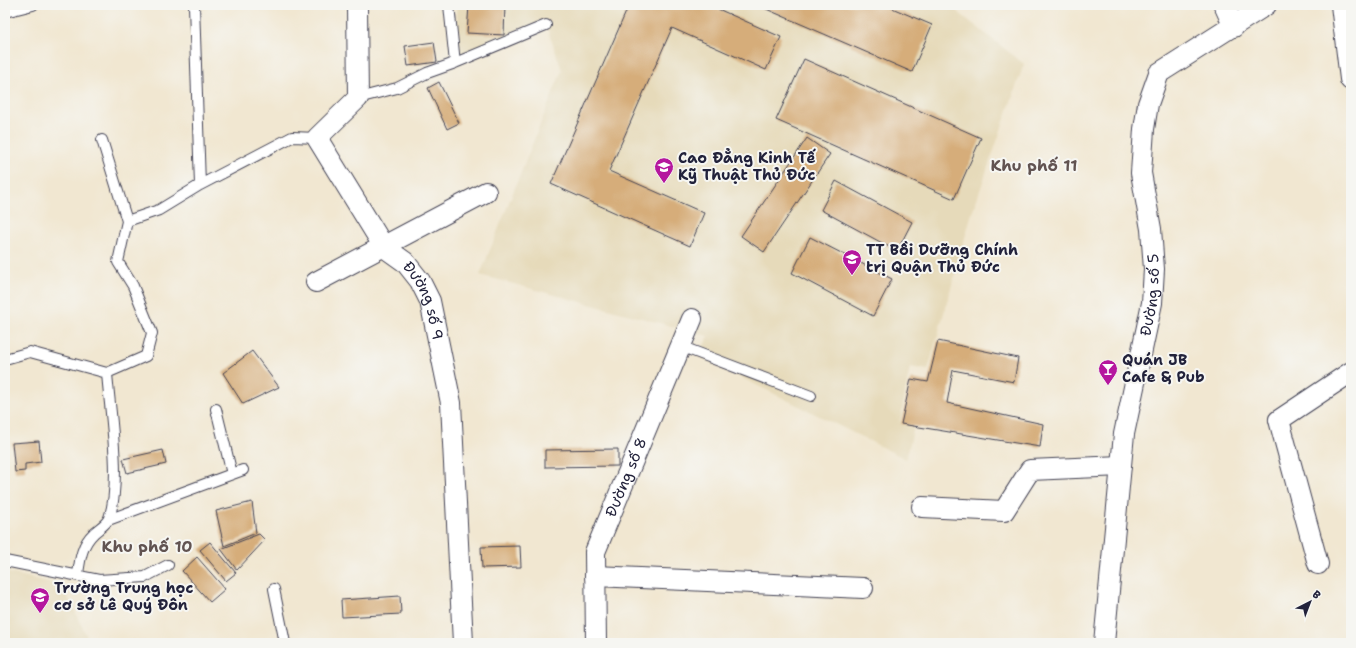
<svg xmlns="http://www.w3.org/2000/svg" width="1356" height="648" font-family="'Shantell Sans',sans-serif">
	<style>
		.built { fill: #e6daba }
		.building { fill: #d6ad7a }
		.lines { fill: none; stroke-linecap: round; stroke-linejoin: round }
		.service-casing { stroke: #414052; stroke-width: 12 }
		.minor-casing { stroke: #414052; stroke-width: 22 }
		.tertiary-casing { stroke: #414052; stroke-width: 24 }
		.service { stroke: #fff; stroke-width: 10 }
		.minor { stroke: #fff; stroke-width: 20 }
		.tertiary { stroke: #fff; stroke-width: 22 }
		.labels { text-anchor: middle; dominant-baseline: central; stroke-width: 4; stroke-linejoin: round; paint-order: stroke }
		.poi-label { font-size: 15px; font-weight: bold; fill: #22223b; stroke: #f6f6f2; text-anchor: start }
		.street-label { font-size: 15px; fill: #22223b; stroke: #f6f6f2 }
		.neighbourhood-label { font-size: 16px; font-weight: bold; fill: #615351; stroke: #f6f6f2 }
	</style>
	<rect width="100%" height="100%" fill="#f6f6f2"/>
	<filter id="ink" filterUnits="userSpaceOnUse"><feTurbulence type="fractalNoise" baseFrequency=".025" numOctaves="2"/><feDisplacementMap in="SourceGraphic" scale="8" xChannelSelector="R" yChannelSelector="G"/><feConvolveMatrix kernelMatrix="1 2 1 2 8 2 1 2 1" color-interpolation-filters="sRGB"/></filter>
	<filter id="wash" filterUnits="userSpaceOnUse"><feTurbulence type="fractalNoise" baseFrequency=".012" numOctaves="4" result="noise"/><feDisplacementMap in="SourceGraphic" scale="16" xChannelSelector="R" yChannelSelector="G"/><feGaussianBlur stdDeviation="0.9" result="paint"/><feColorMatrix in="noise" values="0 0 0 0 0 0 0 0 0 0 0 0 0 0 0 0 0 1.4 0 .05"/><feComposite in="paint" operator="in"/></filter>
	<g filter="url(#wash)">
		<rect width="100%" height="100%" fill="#f1e7d1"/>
		<path class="built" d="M456 5H949L1024 64 971 216 928 370 910 367 900 422 914 427 906 459 698 356 709 336 480 275 562 70 546 25 460 59Z
			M5 572 62 585 90 643H5Z"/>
		<g id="blocks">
			<path class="building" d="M469 5H505L504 35 467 33Z
				M629 5H709L781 37 766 70 672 28 609 171 704 213 690 246 551 184Z
				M757 5H885L932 25 912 72Z
				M434 42 437 62 408 66 405 46Z
				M804 59 981 138 954 199 776 120Z
				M439 82 459 123 447 129 428 88Z
				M807 138 830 154 764 252 741 236Z
				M836 181 912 222 897 251 821 210Z
				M810 237 892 279 873 316 792 273Z
				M938 341 1018 358 1014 382 953 370 947 403 1043 424 1040 447 901 424 911 379 928 382Z
				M252 351 279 387 243 404 223 373Z
				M39 441 41 462 25 464V471L15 472 12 443Z
				M618 449V466L545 467V450Z
				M163 450 166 464 127 473 123 459Z
				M252 502 256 533 224 546 216 511Z
				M259 534 265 540 237 570 221 549Z
				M210 542 236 573 226 581 200 550Z
				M520 546 521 567 482 568 481 547Z
				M197 557 225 589 210 602 182 571Z
				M400 596 401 614 342 617 341 600Z"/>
		</g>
	</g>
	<g filter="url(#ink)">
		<use href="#blocks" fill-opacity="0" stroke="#414052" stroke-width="1"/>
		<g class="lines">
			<g class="service-casing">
				<path id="service" d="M194 5 200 185
					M449 5 455 63
					M5 12 33 5
					M358 98 397 88 427 73 455 63 546 25
					M102 140 127 221
					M680 346 811 396
					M5 359 30 352 107 373 146 356 152 333 133 286 118 262 127 221 159 210 200 185 292 137 317 138
					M216 409 232 474
					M108 520 243 470
					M5 561 99 580 145 577 168 565
					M78 574C80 559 82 544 94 533 98 529 107 524 109 518 122 482 110 413 107 373
					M274 589 285 643"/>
			</g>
			<g class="minor-casing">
				<g id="minor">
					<path id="s1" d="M357 5 358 98 317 138 384 247 405 262 420 281 430 301 451 403 463 643"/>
					<path d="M1224 5 1234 27"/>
					<path d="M316 282 486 192"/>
					<path d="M922 507 1004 511 1030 470 1121 466"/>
					<path d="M1318 564 1279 420 1351 372"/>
					<path d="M595 576 863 588"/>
					<path id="s2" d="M596 643 595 552 692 319"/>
					<path id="s3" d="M1104 643 1124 434 1152 303 1154 269 1151 229 1141 173 1144 129 1148 104 1159 73 1266 5"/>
				</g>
			</g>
			<g class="tertiary-casing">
				<path id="tertiary" d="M1342 5 1351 79"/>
			</g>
			<use href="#service" class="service"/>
			<use href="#minor" class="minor"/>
			<use href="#tertiary" class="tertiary"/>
		</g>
	</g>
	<defs>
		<g id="school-pin" transform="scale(1)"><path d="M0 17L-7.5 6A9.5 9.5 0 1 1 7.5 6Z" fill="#b5179e" stroke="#f6f6f2"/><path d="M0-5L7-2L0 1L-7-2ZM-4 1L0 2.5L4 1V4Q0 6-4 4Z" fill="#fff"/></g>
		<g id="bar-pin" transform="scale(1)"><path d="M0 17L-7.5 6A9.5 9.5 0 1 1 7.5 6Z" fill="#b5179e" stroke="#f6f6f2"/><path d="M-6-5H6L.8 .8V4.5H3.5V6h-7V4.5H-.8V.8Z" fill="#fff"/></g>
	</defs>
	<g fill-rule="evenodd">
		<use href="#school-pin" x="664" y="167"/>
		<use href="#school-pin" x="852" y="259"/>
		<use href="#bar-pin" x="1108" y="369"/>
		<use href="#school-pin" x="40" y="597"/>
	</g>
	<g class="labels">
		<g class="poi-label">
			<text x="678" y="158">Cao Đẳng Kinh Tế<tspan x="678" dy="17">Kỹ Thuật Thủ Đức</tspan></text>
			<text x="866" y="250">TT Bồi Dưỡng Chính<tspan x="866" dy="17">trị Quận Thủ Đức</tspan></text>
			<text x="1122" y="360">Quán JB<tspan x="1122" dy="17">Cafe &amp; Pub</tspan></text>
			<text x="54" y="588">Trường Trung học<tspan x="54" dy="17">cơ sở Lê Quý Đôn</tspan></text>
		</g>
		<g class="street-label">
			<text stroke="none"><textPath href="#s3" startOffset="352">Đường số 5</textPath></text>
			<text stroke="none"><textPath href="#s1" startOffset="348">Đường số 9</textPath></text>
			<text stroke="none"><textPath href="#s2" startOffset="172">Đường số 8</textPath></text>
		</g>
		<g class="neighbourhood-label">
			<text x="1034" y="165">Khu phố 11</text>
			<text x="147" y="546">Khu phố 10</text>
		</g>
	</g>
	<rect width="1356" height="648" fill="none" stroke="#f6f6f2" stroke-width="20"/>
	<g transform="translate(1310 602) rotate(42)" stroke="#f6f6f2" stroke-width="3" paint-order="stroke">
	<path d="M0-3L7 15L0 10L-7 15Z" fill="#22223b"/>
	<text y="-6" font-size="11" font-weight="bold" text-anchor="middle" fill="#22223b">B</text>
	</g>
</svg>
